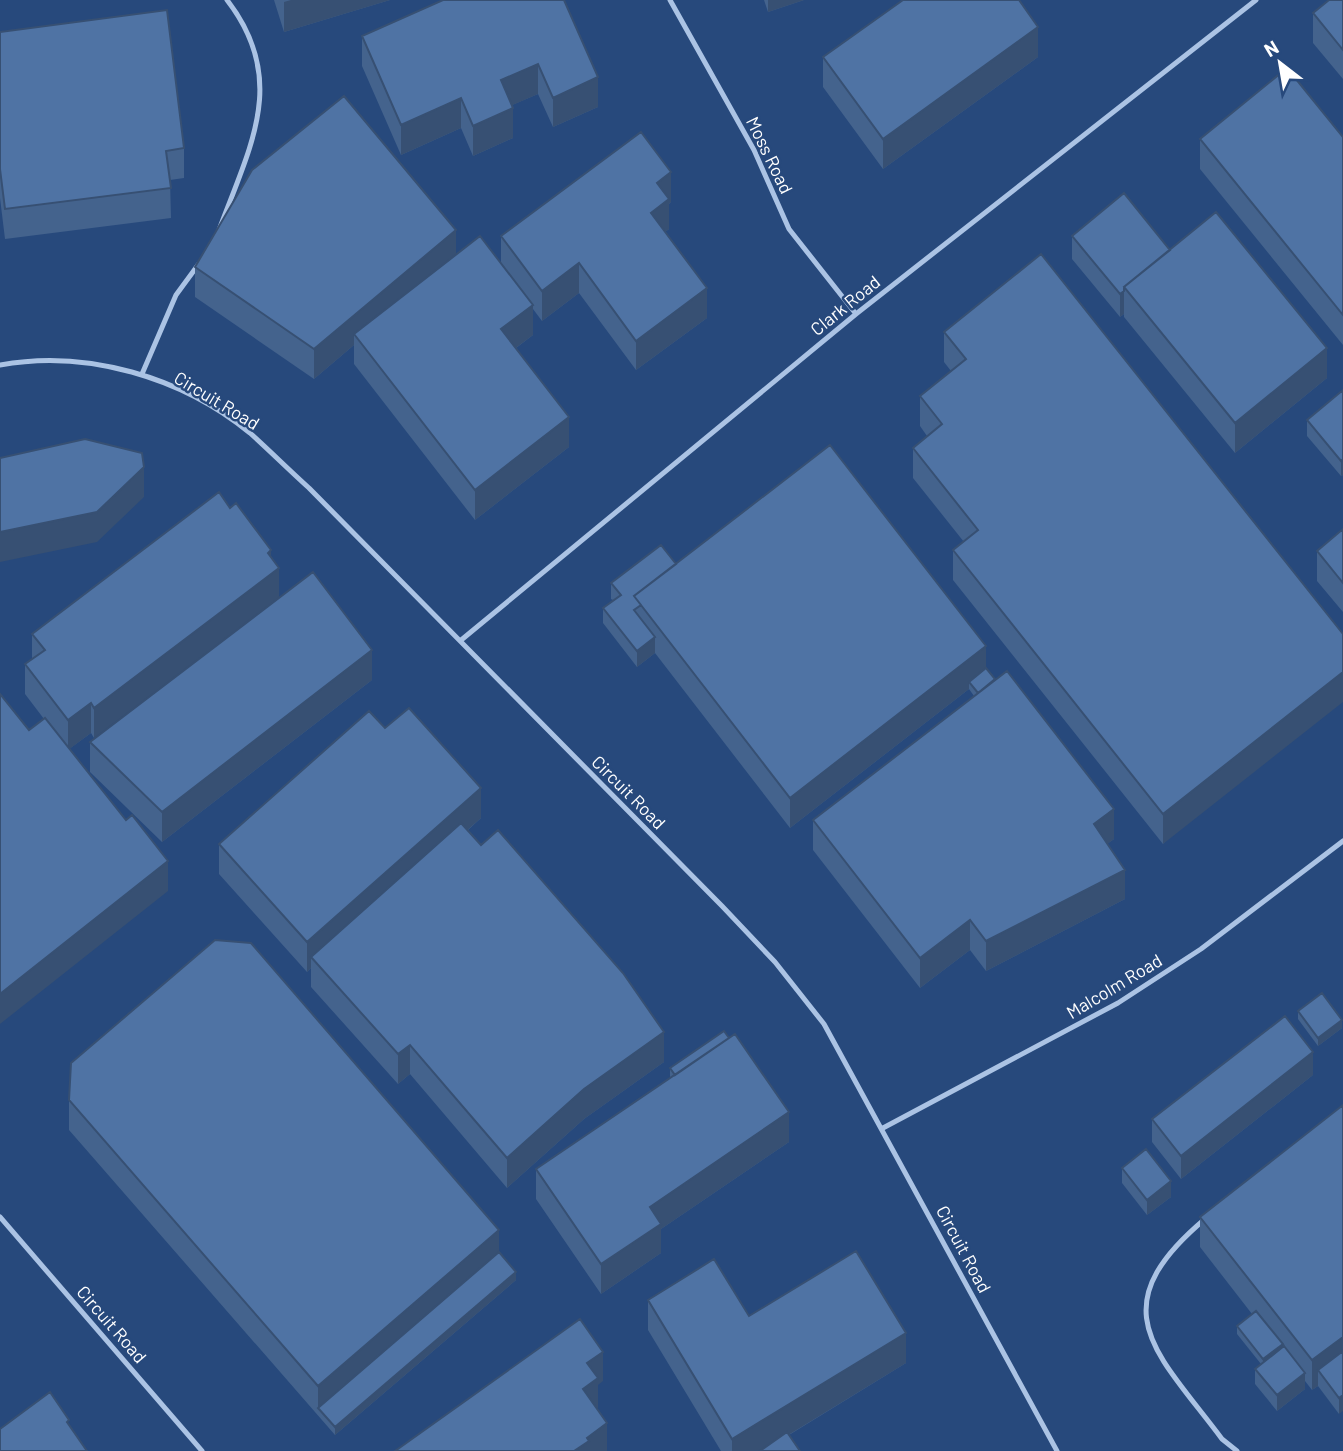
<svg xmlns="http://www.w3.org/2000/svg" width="1343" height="1451" font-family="Barlow,sans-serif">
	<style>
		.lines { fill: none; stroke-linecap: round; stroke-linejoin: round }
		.service { stroke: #abc3e4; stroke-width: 5 }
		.wall { fill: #44638d }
		.shaded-wall { fill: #375073 }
		.building { fill: #4f73a4; stroke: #375073; stroke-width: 2 }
		.labels { text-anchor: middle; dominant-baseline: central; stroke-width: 5; stroke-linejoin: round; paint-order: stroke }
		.street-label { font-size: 18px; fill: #fff; stroke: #27497c }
	</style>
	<rect width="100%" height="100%" fill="#27497c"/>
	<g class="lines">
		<path class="service" d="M670 0 754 150 789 229 856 314
			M219 230C250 146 289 80 227 0
			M0 365C86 349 182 377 250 433 270 451 289 470 309 488L722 906 775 962 824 1024 1057 1451
			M142 374 176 295 198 265
			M460 641 856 314 1256 0
			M883 1128 1118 1003 1201 949 1343 841
			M0 1217 202 1451
			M1205 1219C1098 1309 1157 1352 1222 1439L1237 1451"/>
	</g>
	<path class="wall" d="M274 0H390L284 32Z
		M564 0 598 107 553 127 538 94 512 105 513 138 473 156 461 128 401 155 362 66V36Z
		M764 0H804L768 12Z
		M1343 0V79L1313 43V13Z
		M0 32 184 148V178L170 180 171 218 5 239 0 198Z
		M823 57H1038L883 169 823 87Z
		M1343 137V345L1200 169V139Z
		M671 202 669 204V229L665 232 707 318 636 370 579 293 542 321 533 309V335L516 348 569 447 475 520 354 364V345L314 379 195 297V267L456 255 501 263V236Z
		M1072 236 1170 250 1327 378 1235 453 1124 317V314L1120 317 1072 259Z
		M944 332 1343 634 1163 844 953 580V550L964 542 913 478V448L927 436 920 426V396L951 371 944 362Z
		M1343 390V475L1341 476 1307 436V420Z
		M219 492 94 738 91 733 69 749 168 891 29 730 44 719 25 694V664L32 659V634Z
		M1343 529V612L1317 581V551Z
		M676 564 986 668 1114 839 1107 844 1125 899 986 971 970 950 920 988 813 850V820L974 696 969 689 790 828 655 653 637 667 603 623V608L613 600 611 599V583Z
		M372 680 162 842 90 772V742Z
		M385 728 481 818 468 830 664 1062 584 1119 507 1188 410 1074 398 1084 311 987V968L307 972 219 874V844Z
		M1298 1011 1342 1028 1318 1046 1298 1019Z
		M670 1068 789 1142 661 1229V1253L601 1294 536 1199V1169L670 1078Z
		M1313 1075 1181 1179 1152 1142V1119Z
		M69 1100 499 1252 516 1280 335 1435 69 1130Z
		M1343 1105 1339 1414 1318 1386 1312 1390 1305 1381V1389L1277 1411 1255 1384V1369L1261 1364 1237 1334V1326L1252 1314 1200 1247V1217Z
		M1122 1168 1171 1197 1147 1215 1122 1183Z
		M648 1300 749 1316 906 1363 789 1435 800 1451H721L648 1330Z"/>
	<path class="shaded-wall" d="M291 0H390L284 32V2Z
		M768 0H804L768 12Z
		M1038 27V57L883 169V139Z
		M538 64V94L501 110V80Z
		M598 77V107L553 127V98Z
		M461 98V128L401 155V125Z
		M513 108V138L473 156V126Z
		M671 172V202L669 204V229L651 243V213L657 183Z
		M456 230V260L354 334V345L314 379V349Z
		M579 263V293L542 321V291Z
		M707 288V318L636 370V341Z
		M1124 291V314L1120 317V294Z
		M533 305V335L501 359V329Z
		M1327 348V378L1235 453V423Z
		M569 417V447L475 520V490Z
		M1343 459V475L1341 476V461Z
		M144 467V497L97 542 0 562V532Z
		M271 550V574L279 568V598L94 738V708Z
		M655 637V653L637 667V651Z
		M986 646V676L969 682V689L790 828V798Z
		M372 650V680L162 842V812Z
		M1343 672V702L1163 844V814Z
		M91 703V733L68 750V720Z
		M481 788V818L317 963 311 957V968L307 972V942Z
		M1114 809V839L1094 854V824Z
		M168 861V891L0 1024V994Z
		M1125 870V899L986 971V941Z
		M970 920V950L920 988V958Z
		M1342 1020V1028L1318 1046V1038Z
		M664 1032V1062L584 1119 507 1188V1158L584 1089Z
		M410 1045V1074L398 1084V1054Z
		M1313 1052V1075L1181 1179V1156Z
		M789 1112V1142L661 1229V1253L601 1294V1264L650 1207Z
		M1171 1181V1197L1147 1215V1200Z
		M499 1230V1260L318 1408V1386Z
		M516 1272V1280L335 1435V1427Z
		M906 1333V1363L762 1451H732V1439Z
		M1343 1337V1367L1318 1370V1386L1312 1390V1360Z
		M1283 1344V1352L1263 1367V1359Z
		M603 1352V1381L598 1385V1408L583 1419V1389L587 1363Z
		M1305 1373V1389L1277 1411V1395Z
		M1343 1395V1411L1339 1414V1398Z
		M607 1423V1451H574L587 1438Z"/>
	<path class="building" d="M443 0H564L598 77 553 98 538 64 501 80 513 108 473 126 461 98 401 125 362 36Z
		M903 0H1019L1038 27 883 139 823 57Z
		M1329 0H1343V50L1313 13Z
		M167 10 184 148 166 151 171 188 5 209 0 169V32Z
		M1287 68 1343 137V315L1200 139Z
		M344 96 456 230 314 349 195 267 252 170Z
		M641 132 671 172 657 183 669 199 651 213 707 288 636 341 579 263 542 291 501 236Z
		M1124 193 1170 250 1124 287V291L1120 294 1072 236Z
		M1216 212 1327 348 1235 423 1124 287Z
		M480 236 533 305 501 329 569 417 475 490 354 334Z
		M1041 254 1343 634V672L1163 814 953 550 978 530 913 448 942 424 920 396 966 359 944 332Z
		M1343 390V459L1341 461 1307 420Z
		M85 439 142 453 144 467 97 512 0 532V458Z
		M830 445 986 646 790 798 634 596Z
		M219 492 230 508 236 503 271 550 268 553 279 568 94 708 91 703 68 720 25 664 45 650 32 634Z
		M1343 529V583L1317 551Z
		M661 545 676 564 634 596 641 605 634 610 655 637 637 651 603 608 621 595 611 583Z
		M313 572 372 650 162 812 90 742Z
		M986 668 995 679 978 693 969 682Z
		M1007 671 1114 809 1094 824 1125 870 986 941 970 920 920 958 813 820Z
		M0 694 29 730 45 718 126 820 132 815 168 861 0 994Z
		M409 708 481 788 307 942 219 844 369 711 385 728Z
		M461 823 481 845 498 830 623 973 664 1032 584 1089 507 1158 410 1045 398 1054 311 957Z
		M215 940 251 943 499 1230 318 1386 69 1100 71 1063Z
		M1322 993 1342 1020 1318 1038 1298 1011Z
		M1285 1016 1313 1052 1181 1156 1152 1119Z
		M724 1031 729 1038 675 1075 670 1068Z
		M735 1034 789 1112 650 1207 661 1224 601 1264 536 1169Z
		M1343 1105V1337L1312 1360 1200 1217Z
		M1146 1149 1171 1181 1147 1200 1122 1168Z
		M856 1251 906 1333 732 1439 648 1300 714 1259 749 1316Z
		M499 1252 516 1272 335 1427 318 1408Z
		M1256 1311 1283 1344 1263 1359 1237 1326Z
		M580 1319 603 1352 587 1363 598 1378 583 1389 607 1423 587 1438 589 1441 574 1451H395Z
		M1284 1346 1305 1373 1277 1395 1255 1369Z
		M1343 1351V1395L1339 1398 1318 1370Z
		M50 1392 69 1420 67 1422 87 1451H0V1429Z
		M787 1432 800 1451H760Z"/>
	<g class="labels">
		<g class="street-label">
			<text transform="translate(770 155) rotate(64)">Moss Road</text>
			<text transform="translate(845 305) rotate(-39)">Clark Road</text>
			<text transform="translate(217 400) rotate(31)">Circuit Road</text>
			<text transform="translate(629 792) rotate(45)">Circuit Road</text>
			<text transform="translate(1114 986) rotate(-31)">Malcolm Road</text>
			<text transform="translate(964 1249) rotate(62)">Circuit Road</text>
			<text transform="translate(112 1324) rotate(49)">Circuit Road</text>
		</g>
	</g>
	<g transform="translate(1280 63) rotate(329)" stroke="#27497c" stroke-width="5" paint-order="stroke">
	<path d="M0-5L12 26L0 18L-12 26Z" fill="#ffffff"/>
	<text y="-10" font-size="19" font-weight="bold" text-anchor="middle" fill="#ffffff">N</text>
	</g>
</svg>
